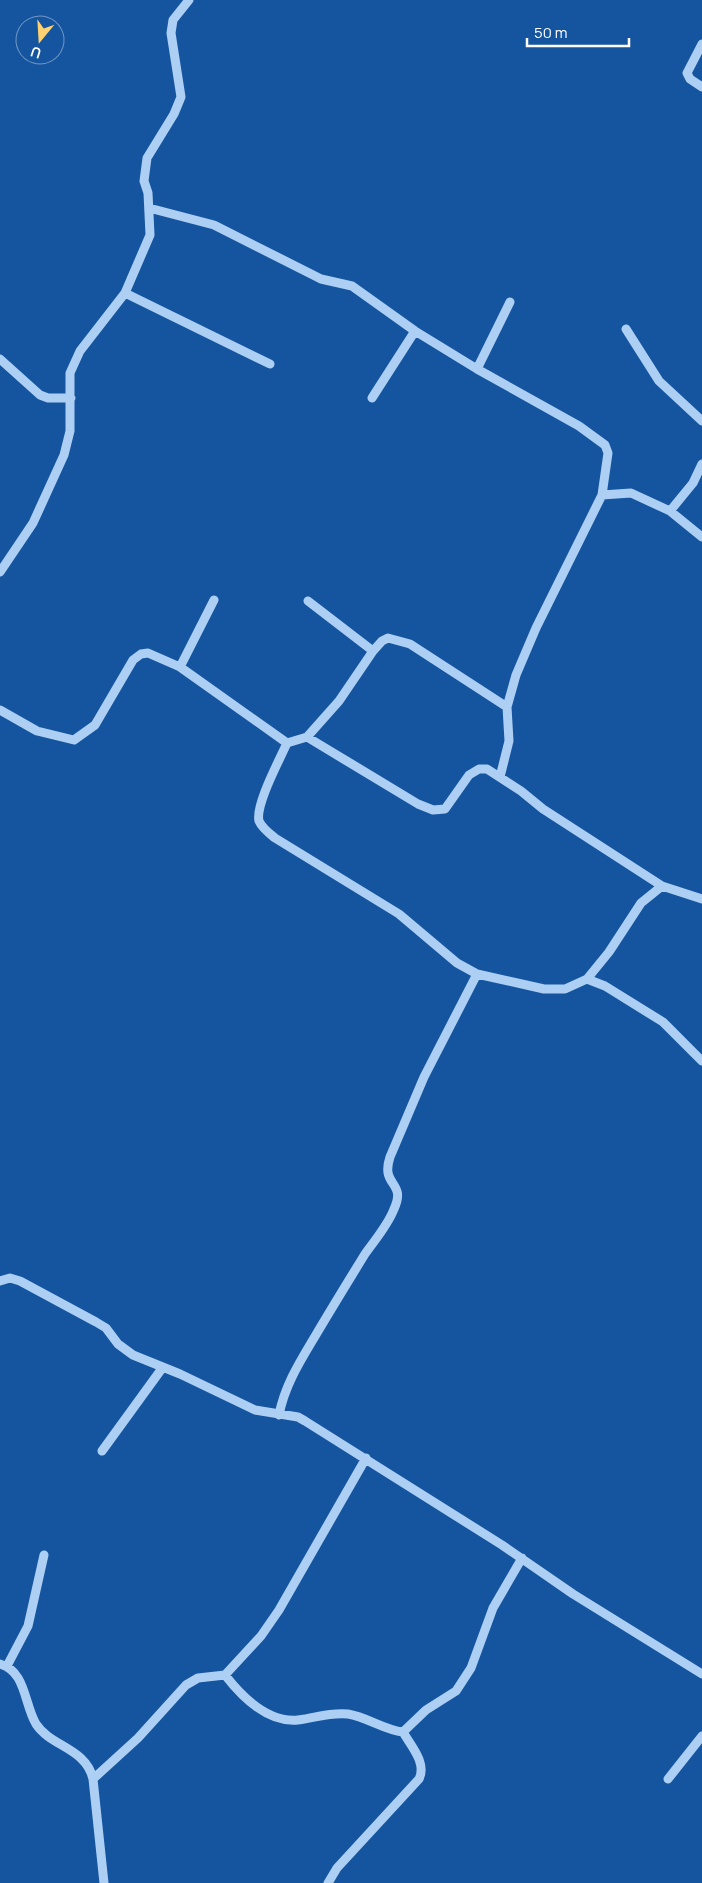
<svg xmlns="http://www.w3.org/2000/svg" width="702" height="1883" font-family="Manrope,sans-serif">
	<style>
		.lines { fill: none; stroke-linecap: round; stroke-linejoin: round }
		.minor { stroke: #adcff4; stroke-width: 9 }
	</style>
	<rect width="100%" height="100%" fill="#15559f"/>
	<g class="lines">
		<path class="minor" d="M702 44 687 73 690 79 702 87
			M149 208 214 225 321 279 352 286 415 331 477 369 579 426 605 445 608 453 602 495 631 493 670 511 702 537
			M125 293 270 364
			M626 329 659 381 702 421
			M0 359 40 395 48 398H71
			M477 369 510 302
			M372 398 415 331
			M670 511 693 483 702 464
			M0 572 33 523 64 455 70 431V373L80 351 125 293 150 235 148 193 144 181 147 158 174 114 181 97 171 33 173 20 189 0
			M308 601 373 651
			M180 667 214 600
			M0 710 37 731 74 740 95 725 133 660 141 654 148 653 180 667 287 743
			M307 737 339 701 373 651 382 641 388 638 410 644 507 707
			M287 743C280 759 255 805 259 821 262 828 270 834 275 838L399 914 457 963 477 974 544 989H565L587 979 609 952 641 903 662 886
			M287 743 307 737 418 804 433 810 445 809 469 775 479 769H487L521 791 543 809 662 886 702 899
			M500 777 509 741 507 707 516 675 536 628 602 495
			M587 979 605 986 663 1022 702 1061
			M0 1281 10 1278 20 1281 96 1322 106 1328 118 1344 133 1355 180 1374 255 1410 298 1417 305 1421 502 1545 573 1594 702 1674
			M279 1415C285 1384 301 1360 317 1333 333 1306 349 1280 365 1254 375 1240 388 1225 394 1209 407 1181 380 1187 390 1157L424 1077 477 974
			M102 1451 163 1367
			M0 1664C26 1671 24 1704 36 1724 51 1747 86 1748 93 1779
			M7 1666 28 1626 44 1555
			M225 1675C242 1697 267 1723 298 1720 316 1718 329 1712 348 1714 367 1717 384 1730 403 1732L426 1710 456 1691 471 1668 493 1608 522 1558
			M668 1779 702 1736
			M104 1883 93 1779 138 1738 186 1685 198 1678 225 1675 261 1636 279 1610 366 1458
			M328 1883 337 1868 419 1779C427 1763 411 1746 403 1732"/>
	</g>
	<g transform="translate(40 40) rotate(198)"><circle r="24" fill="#15559f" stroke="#7399c5"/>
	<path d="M0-4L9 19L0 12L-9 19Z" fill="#ffd170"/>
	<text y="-8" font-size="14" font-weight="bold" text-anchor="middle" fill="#ffffff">U</text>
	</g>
	<path d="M527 38v8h102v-8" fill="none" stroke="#ffffff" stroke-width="2.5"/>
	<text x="534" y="38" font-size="15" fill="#ffffff" stroke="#15559f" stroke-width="4" paint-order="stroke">50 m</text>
</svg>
